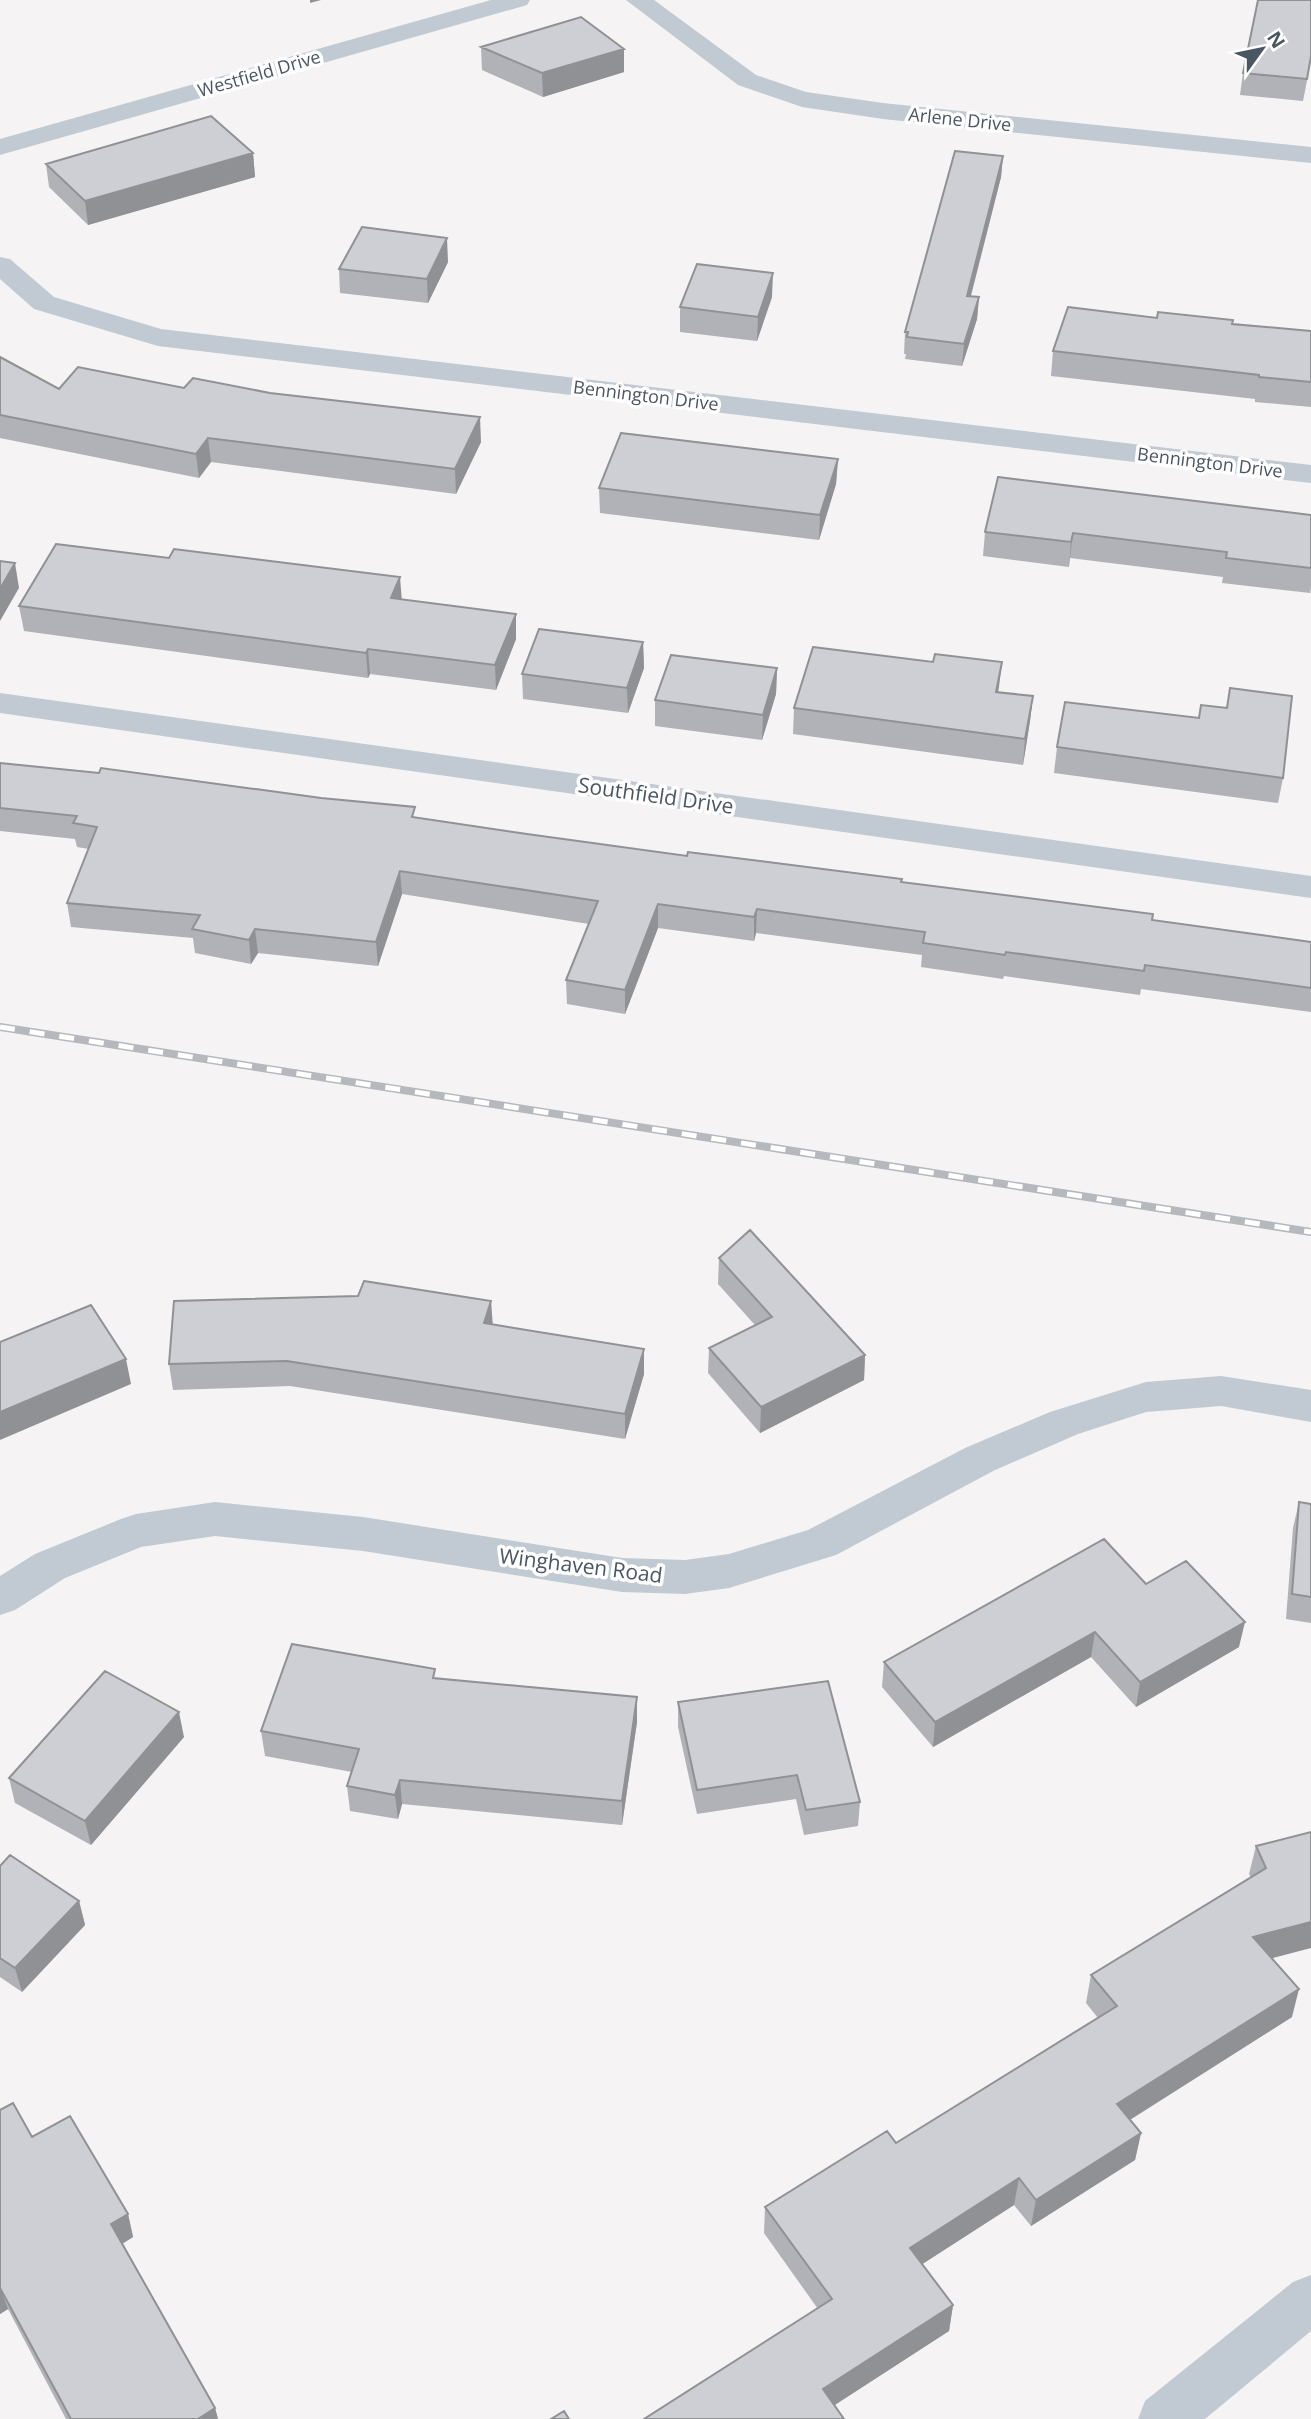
<svg xmlns="http://www.w3.org/2000/svg" width="1311" height="2419" font-family="'Open Sans',sans-serif">
	<style>
		.lines { fill: none; stroke-linecap: round; stroke-linejoin: round }
		.street { fill: #c1cad2; fill-rule: evenodd }
		.rail-casing { stroke: #b5b8bd; stroke-width: 8 }
		.rail { stroke: #fff; stroke-width: 5; stroke-dasharray: 15; stroke-linecap: butt }
		.wall { fill: #b0b2b7 }
		.shaded-wall { fill: #909195 }
		.building { fill: #cdcfd5; stroke: #909195; stroke-width: 2 }
		.labels { text-anchor: middle; dominant-baseline: central; stroke-width: 7; stroke-linejoin: round; paint-order: stroke }
		.far-street-label { font-size: 18px; fill: #4a5661; stroke: #fff }
		.street-label { font-size: 21px; fill: #4a5661; stroke: #fff }
	</style>
	<rect width="100%" height="100%" fill="#f5f3f3"/>
	<g class="lines">
		<path class="street" d="M491 0H530L527 5 0 155V139Z
			M626 0H654L756 75 806 92 883 103 1311 147V163L883 119 802 107 738 85Z
			M0 257 10 259 54 297 161 329 1311 465V483L158 346 34 309 0 279Z
			M0 693 1311 876V898L0 713Z
			M1221 1376 1311 1390V1422L1221 1406 1146 1412 1078 1434 995 1470 836 1555 729 1588 685 1594 622 1592 363 1551 215 1536 141 1547 65 1578 15 1610 0 1615V1576L35 1554 121 1519 136 1514 215 1502 363 1517 622 1558 685 1560 729 1554 808 1530 965 1448 1050 1412 1146 1382Z
			M1311 2275V2331L1205 2419H1138L1145 2401 1293 2282Z"/>
		<g class="rail-casing">
			<path id="rail" d="M0 1027 1311 1232"/>
		</g>
		<use href="#rail" class="rail"/>
	</g>
	<path class="wall" d="M481 47 624 49V72L543 97 482 70Z
		M1311 60 1303 101 1240 95 1243 73Z
		M253 153 255 177 88 225 49 187 46 164Z
		M1003 156 1001 177 971 296 979 297 977 319 962 366 905 359 906 354H904L905 332Z
		M448 262 428 303 340 293 339 269Z
		M772 297 757 341 680 332V307Z
		M1157 318 1311 331V407L1255 402V399L1051 376 1053 351Z
		M0 357 59 389 184 388 481 442 456 494 211 462 199 478 0 438Z
		M838 459 836 484 819 540 600 513 599 488Z
		M1311 515V588L1310 593 1222 583 1223 577 1070 558 1069 567 983 556 985 532Z
		M402 600 516 639 496 690 370 674 368 678 24 631 19 606Z
		M643 642 644 668 628 713 523 699 522 674Z
		M777 668 776 694 762 740 655 726V700Z
		M999 692 1033 696 1030 721 1023 765 793 734 794 708Z
		M1057 747 1283 778 1278 803 1054 773Z
		M0 763 416 817 527 834 687 856 902 882 1152 920 1311 942V1012L1141 989 1140 995 1004 976 1003 979 921 967 922 955 756 933 754 941 658 928 625 1014 567 1004 566 980 589 924 402 894 378 966 258 953 251 964 195 953 193 938 71 927 67 903 89 849 77 847 75 839 0 831Z
		M719 1258 865 1355 864 1380 760 1433 708 1373 709 1348 755 1325 718 1284Z
		M491 1301 492 1324 644 1349V1374L625 1439 290 1386 173 1390 169 1364Z
		M1299 1502 1311 1504V1623L1286 1619 1293 1528Z
		M1146 1584 1239 1647 1136 1707 1091 1657 933 1747 882 1687 884 1662Z
		M436 1678 637 1722 622 1825 402 1804 398 1819 350 1811 347 1786 352 1772 265 1756 261 1731Z
		M678 1702 860 1802 858 1826 804 1835 796 1799 697 1814 678 1727Z
		M184 1737 91 1845 15 1803 9 1778Z
		M1311 1832 1272 1958 1292 2017 1130 2120 1141 2133 1135 2160 1031 2226 1014 2205 922 2264 953 2305 949 2331 834 2405 644 2419 818 2309 764 2233 765 2207 896 2143 1098 2018 1086 2003 1091 1975 1251 1878 1249 1874 1256 1846Z
		M0 1866 79 1901 85 1925 22 1992 0 1977Z
		M0 2110 128 2214 133 2237 122 2244 215 2408 218 2419H66L8 2309 0 2314Z"/>
	<path class="shaded-wall" d="M310 0H321L310 3Z
		M624 49V72L543 97 542 73Z
		M253 153 255 177 88 225 85 201Z
		M1003 156 1001 177 965 318 967 296Z
		M447 238 448 262 428 303 427 279Z
		M773 273 772 297 757 341 758 317Z
		M979 297 977 319 962 366 964 344Z
		M480 417 481 442 456 494 455 469Z
		M208 438 211 462 199 478 196 454Z
		M838 459 836 484 819 540 820 515Z
		M1073 533 1070 558 1069 567 1071 542Z
		M15 563 19 588 0 621V589Z
		M400 577 402 602 391 598Z
		M516 614V639L496 690 495 665Z
		M643 642 644 668 628 713 627 688Z
		M368 649 370 674 368 678 366 653Z
		M1002 662 999 687 994 717 996 692Z
		M777 668 776 694 762 740 763 715Z
		M1033 696 1030 721 1023 765 1025 739Z
		M400 871 402 894 378 966 376 942Z
		M658 904V928L625 1014V990Z
		M757 909 756 933 754 941V917Z
		M255 929 258 953 251 964 249 940Z
		M491 1301 493 1327 484 1323Z
		M644 1349V1374L625 1439V1414Z
		M865 1355 864 1380 760 1433 761 1407Z
		M126 1359 131 1384 0 1440V1412Z
		M1245 1622 1239 1647 1136 1707 1140 1682Z
		M1095 1632 1091 1657 933 1747 935 1722Z
		M637 1697V1722L622 1825V1801Z
		M179 1712 184 1737 91 1845 85 1821Z
		M400 1780 402 1804 398 1819 395 1795Z
		M79 1901 85 1925 22 1992 15 1968Z
		M1311 1922V1948L1246 1965 1253 1937Z
		M1299 1989 1292 2017 1112 2131 1117 2104Z
		M1141 2133 1135 2160 1031 2226 1036 2200Z
		M1019 2178 1014 2205 907 2274 910 2248Z
		M128 2214 133 2237 117 2247 111 2224Z
		M0 2287 8 2309 0 2314Z
		M953 2305 949 2331 821 2414 823 2389Z
		M215 2408 218 2419H198Z"/>
	<path class="building" d="M1258 0H1311V56L1307 79 1243 73Z
		M581 17 624 49 542 73 481 47Z
		M211 116 253 153 85 201 46 164Z
		M955 151 1003 156 967 296 979 297 964 344 907 337 908 332H905Z
		M362 227 447 238 427 279 339 269Z
		M697 264 773 273 758 317 680 307Z
		M1068 307 1157 318 1158 312 1233 320 1232 324 1311 331V382L1259 377V375L1053 351Z
		M0 357 59 389 78 367 184 388 193 378 270 393 480 417 455 469 208 438 196 454 0 415Z
		M621 433 838 459 820 515 599 488Z
		M998 477 1311 515V568L1226 558 1227 552 1073 533 1071 542 985 532Z
		M56 544 169 558 174 549 400 577 391 598 516 614 495 665 368 649 366 653 19 606Z
		M0 561 15 563 0 589Z
		M539 629 643 642 627 688 522 674Z
		M813 647 933 662 935 654 1002 662 996 692 1033 696 1025 739 794 708Z
		M671 655 777 668 763 715 655 700Z
		M1230 688 1292 696 1283 778 1057 747 1065 702 1199 718 1201 705 1227 708Z
		M0 763 99 773 101 768 321 798 415 807 412 817 527 834 687 856 688 852 902 879 901 882 1153 914 1152 920 1311 942V988L1145 965 1144 971 1006 952 1005 955 923 943 925 932 757 909 754 917 658 904 625 990 566 980 598 901 400 871 376 942 255 929 249 940 192 929 200 915 67 903 97 827 73 823 77 816 0 808Z
		M750 1230 865 1355 761 1407 709 1348 772 1317 719 1258Z
		M364 1281 491 1301 484 1323 644 1349 625 1414 287 1361 169 1364 174 1301 358 1296Z
		M91 1305 126 1359 0 1412V1342Z
		M1299 1502 1311 1504V1597L1292 1594Z
		M1104 1539 1146 1584 1186 1561 1245 1622 1140 1682 1095 1632 935 1722 884 1662Z
		M292 1644 435 1669 433 1678 637 1697 622 1801 400 1780 395 1795 347 1786 359 1749 261 1731Z
		M105 1671 179 1712 85 1821 9 1778Z
		M828 1681 860 1802 806 1810 797 1775 697 1790 678 1702Z
		M1311 1832V1922L1253 1937 1299 1989 1117 2104 1141 2133 1036 2200 1019 2178 910 2248 953 2305 823 2389 844 2419H644L832 2299 765 2207 887 2131 896 2143 1117 2006 1091 1975 1266 1868 1256 1846Z
		M10 1855 79 1901 15 1968 0 1958V1866Z
		M13 2103 32 2137 70 2116 128 2214 111 2224 215 2408 198 2419H71L0 2288V2110Z
		M564 2411 569 2419H551Z"/>
	<g class="labels">
		<g class="far-street-label">
			<text transform="translate(259 73) rotate(-16)">Westfield Drive</text>
			<text transform="translate(960 119) rotate(6)">Arlene Drive</text>
			<text transform="translate(646 395) rotate(7)">Bennington Drive</text>
			<text transform="translate(1210 462) rotate(7)">Bennington Drive</text>
		</g>
		<g class="street-label">
			<text transform="translate(656 795) rotate(8)">Southfield Drive</text>
			<text transform="translate(581 1565) rotate(7)">Winghaven Road</text>
		</g>
	</g>
	<g transform="translate(1262 49) rotate(57)" stroke="#ffffff" stroke-width="5" paint-order="stroke">
	<path d="M0-5L12 26L0 18L-12 26Z" fill="#4a5661"/>
	<text y="-10" font-size="19" font-weight="bold" text-anchor="middle" fill="#4a5661">N</text>
	</g>
</svg>
